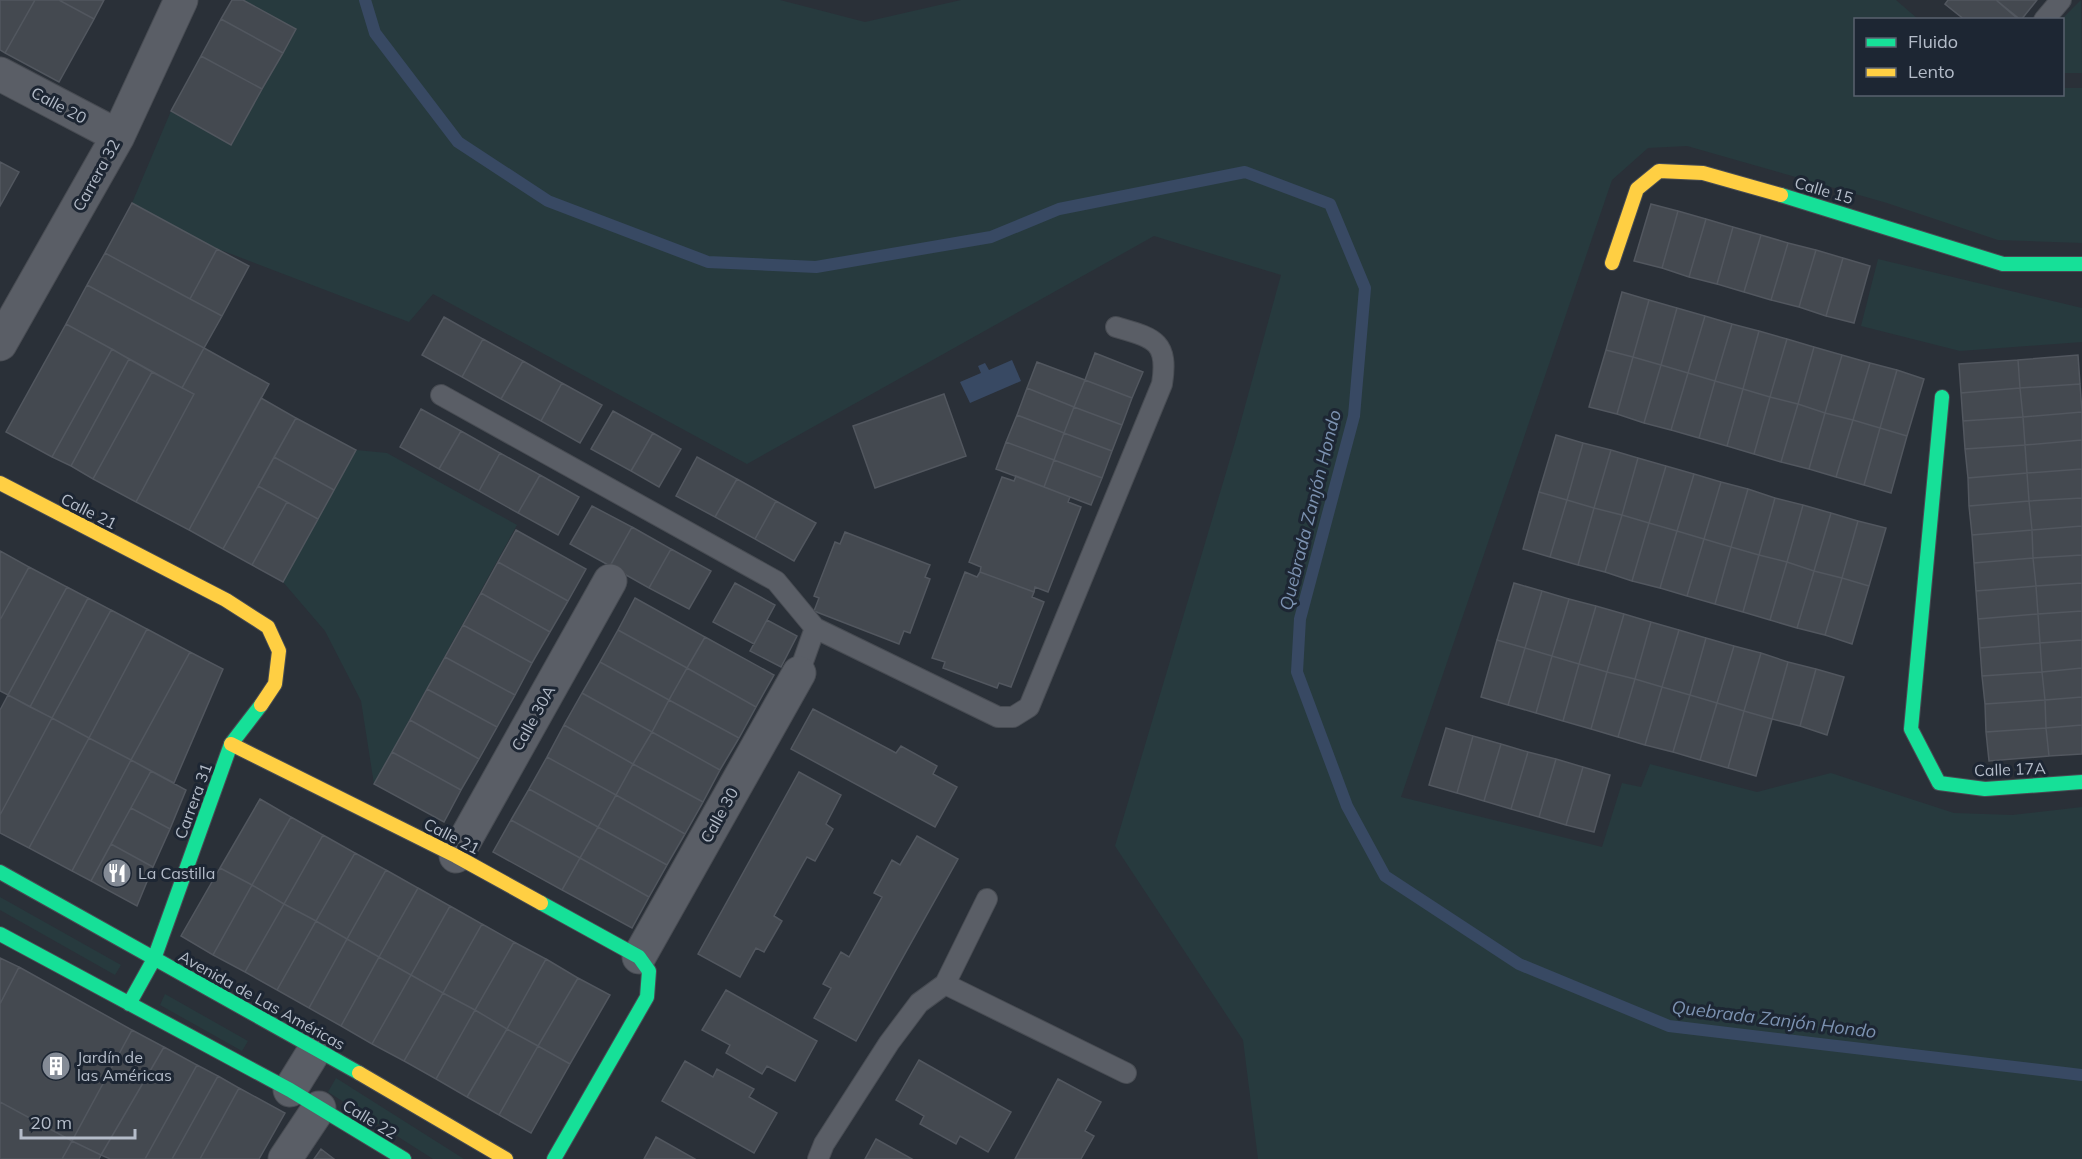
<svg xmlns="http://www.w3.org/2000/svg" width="2082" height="1159" font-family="Mulish,sans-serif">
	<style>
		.green { fill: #273a3e }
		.water { fill: #384963 }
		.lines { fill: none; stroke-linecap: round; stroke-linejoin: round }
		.stream { stroke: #384963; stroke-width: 12 }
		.building { fill: #444950; stroke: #52575f; stroke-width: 1.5 }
		.lane-casing { stroke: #484c53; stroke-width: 22 }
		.street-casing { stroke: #484c53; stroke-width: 35 }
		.fast-casing { stroke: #484c53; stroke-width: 16 }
		.slow-casing { stroke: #484c53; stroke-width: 16 }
		.lane { stroke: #5a5e66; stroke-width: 20 }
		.street { stroke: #5a5e66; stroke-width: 33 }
		.fast { stroke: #16e098; stroke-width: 14 }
		.slow { stroke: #ffcf43; stroke-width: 14 }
		.labels { text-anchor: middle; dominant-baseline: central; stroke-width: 6; stroke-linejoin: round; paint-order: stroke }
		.street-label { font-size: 16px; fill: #b4bcc9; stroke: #1d2633 }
		.poi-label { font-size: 16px; fill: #b4bcc9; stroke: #1d2633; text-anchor: start }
		.water-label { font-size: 18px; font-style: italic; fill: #7c92b1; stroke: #1d2633 }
	</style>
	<rect width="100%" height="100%" fill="#2a3038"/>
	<path class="green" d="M243 0H780L865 22 961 0H1896L1918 19 1856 20V94H2062L2063 88H2082V243L1998 240 1887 203 1687 146 1648 148 1612 180 1401 797 1602 847 1622 783 1641 787 1650 764 1757 792 1831 773 1954 813 2012 815 2082 807V1159H1258L1243 1040 1115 846 1236 439 1281 275 1154 236 747 464 433 294 409 322 213 247 132 203 171 111 231 145 296 30Z
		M2081 0 2082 73H2063L2062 19Z
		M1878 259 2082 308V342L1960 351 1861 326Z
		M356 450 387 453 517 525 374 784 361 701 325 631 283 582Z
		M0 897 121 965 115 975 0 910Z
		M165 994 248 1041 242 1051 160 1005Z
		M336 1078 464 1159H433L328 1092Z"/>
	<path class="water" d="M1012 360 1021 381 970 403 960 382 981 373 978 366 985 363 989 370Z"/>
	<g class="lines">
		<path class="stream" d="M365 0 375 33 458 142 548 201 708 262 816 267 991 237 1059 209 1245 172 1330 204 1365 288 1354 416 1300 619 1297 672 1347 806 1385 876 1519 964 1669 1026 2082 1075"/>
	</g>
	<path class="building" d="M0 0H35L5 53 0 50Z
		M35 0H59L94 19 59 82 5 53Z
		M59 0H104L94 19Z
		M232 0H243L296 29 283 53 221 19Z
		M1948 0H1996L2019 20H1965L1945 4Z
		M1996 0H2037L2021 20Z
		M221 19 283 53 262 89 201 56Z
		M201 56 262 89 231 145 171 111Z
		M0 162 19 172 0 206Z
		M132 203 217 249 190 299 105 253Z
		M1651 204 1678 211 1662 268 1634 261Z
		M1678 211 1706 219 1689 277 1662 268Z
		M1706 219 1733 227 1717 284 1689 277Z
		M1733 227 1761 235 1744 292 1717 284Z
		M1761 235 1788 243 1771 300 1744 292Z
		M1788 243 1816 250 1799 307 1771 300Z
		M217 249 249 266 222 316 190 299Z
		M1816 250 1843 258 1826 316 1799 307Z
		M105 253 222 316 204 348 87 285Z
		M1843 258 1870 266 1854 323 1826 316Z
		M87 285 204 348 182 388 66 324Z
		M1622 292 1649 300 1633 357 1606 350Z
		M1649 300 1677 308 1661 365 1633 357Z
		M1677 308 1705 316 1688 373 1661 365Z
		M1705 316 1732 324 1715 381 1688 373Z
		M444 317 483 339 462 377 422 355Z
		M66 324 112 349 52 457 6 432Z
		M1732 324 1759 331 1743 389 1715 381Z
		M1759 331 1787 339 1770 397 1743 389Z
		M483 339 523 361 501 399 462 377Z
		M1787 339 1814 347 1798 404 1770 397Z
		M1814 347 1842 355 1825 413 1798 404Z
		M204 348 269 384 189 530 136 502 194 394 182 388Z
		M112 349 129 359 71 466 52 457Z
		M1606 350 1633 357 1617 414 1589 407Z
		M1095 353 1143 372 1132 398 1085 380Z
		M1842 355 1870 363 1853 420 1825 413Z
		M2078 355 2080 384 2020 388 2018 360Z
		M1633 357 1661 365 1644 423 1617 414Z
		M129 359 152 372 93 479 71 466Z
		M2018 360 2020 388 1961 393 1959 364Z
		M523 361 562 383 541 421 501 399Z
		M1037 362 1085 380 1074 407 1027 388Z
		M1870 363 1897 370 1880 428 1853 420Z
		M1661 365 1688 373 1671 430 1644 423Z
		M1897 370 1924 379 1907 436 1880 428Z
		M152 372 194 394 136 502 93 479Z
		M1688 373 1715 381 1699 438 1671 430Z
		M1085 380 1132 398 1122 425 1074 407Z
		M1715 381 1743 389 1727 446 1699 438Z
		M562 383 602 405 580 443 541 421Z
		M2080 384 2082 412 2023 417 2020 388Z
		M1027 388 1074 407 1064 433 1017 415Z
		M2020 388 2023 417 1963 421 1961 393Z
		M1743 389 1770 397 1754 454 1727 446Z
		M944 394 966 456 875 488 853 426Z
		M1770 397 1798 404 1781 462 1754 454Z
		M261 398 296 418 223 549 189 530Z
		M1798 404 1825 413 1809 469 1781 462Z
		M1074 407 1122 425 1112 451 1064 433Z
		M421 409 461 431 439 469 400 447Z
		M613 411 653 433 631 471 591 449Z
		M2082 412V440L2025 445 2023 417Z
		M1825 413 1853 420 1836 477 1809 469Z
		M1017 415 1064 433 1054 460 1006 442Z
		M2023 417 2025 445 1965 449 1963 421Z
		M296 418 356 450 334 490 274 457Z
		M1853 420 1880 428 1864 485 1836 477Z
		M1880 428 1907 436 1891 493 1864 485Z
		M461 431 500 453 479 491 439 469Z
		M653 433 681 449 659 487 631 471Z
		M1064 433 1112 451 1102 478 1054 460Z
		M1556 435 1583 443 1567 500 1539 492Z
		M2082 440V469L2027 473 2025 445Z
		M1006 442 1054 460 1044 487 996 469Z
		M1583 443 1611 450 1594 508 1567 500Z
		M2025 445 2027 473 1968 478 1965 449Z
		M1611 450 1638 458 1622 515 1594 508Z
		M500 453 540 475 518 513 479 491Z
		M274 457 334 490 318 519 258 486Z
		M697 457 737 479 715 517 676 496Z
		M1638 458 1666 466 1649 523 1622 515Z
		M1054 460 1102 478 1091 505 1044 487Z
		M1666 466 1694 474 1677 531 1649 523Z
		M2082 469V498L2029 501 2027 473Z
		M2027 473 2029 501 1969 506 1968 478Z
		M1694 474 1721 482 1704 539 1677 531Z
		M540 475 579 497 558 535 518 513Z
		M1016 476 1070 497 1068 502 1081 507 1048 592 1035 587 1034 592 980 572 981 567 969 562 1002 477 1014 481Z
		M737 479 776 501 755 539 715 517Z
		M1721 482 1748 489 1731 547 1704 539Z
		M258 486 287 502 252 565 223 549Z
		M1748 489 1775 498 1759 555 1731 547Z
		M1539 492 1567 500 1550 557 1523 549Z
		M1775 498 1803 505 1787 562 1759 555Z
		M2082 498V526L2032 530 2029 501Z
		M1567 500 1594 508 1578 565 1550 557Z
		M776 501 816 523 794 561 755 539Z
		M2029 501 2032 530 1972 535 1969 506Z
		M287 502 318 519 283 582 252 565Z
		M1803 505 1831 513 1814 571 1787 562Z
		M592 506 632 527 610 566 570 544Z
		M1594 508 1622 515 1605 572 1578 565Z
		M1831 513 1858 521 1842 578 1814 571Z
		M1622 515 1649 523 1632 581 1605 572Z
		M1858 521 1886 528 1869 586 1842 578Z
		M1649 523 1677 531 1660 588 1632 581Z
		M2082 526V555L2033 558 2032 530Z
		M632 527 671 549 649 588 610 566Z
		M516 530 586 569 568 601 498 562Z
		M2032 530 2033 558 1974 563 1972 535Z
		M1677 531 1704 539 1687 596 1660 588Z
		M845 532 930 565 925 577 930 579 910 633 904 631 899 644 814 611 819 598 814 596 835 542 840 544Z
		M1704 539 1731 547 1715 604 1687 596Z
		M1731 547 1759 555 1743 612 1715 604Z
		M671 549 711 571 689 609 649 588Z
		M0 551 29 567 0 620Z
		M1759 555 1787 562 1770 620 1743 612Z
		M2082 555V583L2036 586 2033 558Z
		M2033 558 2036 586 1976 591 1974 563Z
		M498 562 568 601 550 632 481 593Z
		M1787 562 1814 571 1797 628 1770 620Z
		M29 567 67 587 8 695 0 691V620Z
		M1814 571 1842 578 1825 635 1797 628Z
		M965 572 977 577 980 572 1034 592 1032 597 1044 602 1011 687 999 683 997 688 943 668 945 662 932 658Z
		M1842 578 1869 586 1852 644 1825 635Z
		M735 583 775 605 754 644 713 622Z
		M1514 583 1542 591 1525 648 1497 640Z
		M2082 583V611L2038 614 2036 586Z
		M2036 586 2038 614 1978 619 1976 591Z
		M67 587 88 598 30 707 8 695Z
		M1542 591 1569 599 1552 656 1525 648Z
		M481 593 550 632 532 663 463 625Z
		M88 598 111 610 52 718 30 707Z
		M635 598 705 637 687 668 618 630Z
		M1569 599 1596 606 1579 664 1552 656Z
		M1596 606 1624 614 1607 672 1579 664Z
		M111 610 147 629 89 738 52 718Z
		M2082 611V640L2040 643 2038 614Z
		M1624 614 1651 622 1635 679 1607 672Z
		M2038 614 2040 643 1980 648 1978 619Z
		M767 620 797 636 781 667 750 651Z
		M1651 622 1679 630 1662 687 1635 679Z
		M463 625 532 663 515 695 445 657Z
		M147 629 190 652 131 760 89 738Z
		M618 630 687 668 669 700 600 662Z
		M1679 630 1706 638 1690 695 1662 687Z
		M705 637 774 675 756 707 687 668Z
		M1706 638 1734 646 1717 703 1690 695Z
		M1497 640 1525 648 1508 705 1481 697Z
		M2082 640V668L2042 672 2040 643Z
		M2040 643 2042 672 1982 676 1980 648Z
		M1734 646 1761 653 1744 711 1717 703Z
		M1525 648 1552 656 1536 713 1508 705Z
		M190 652 223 669 174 783 131 760Z
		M1761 653 1788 662 1772 719 1744 711Z
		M1552 656 1579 664 1563 721 1536 713Z
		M445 657 515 695 497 727 427 689Z
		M600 662 669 700 652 732 582 693Z
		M1788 662 1816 669 1800 726 1772 719Z
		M1579 664 1607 672 1591 729 1563 721Z
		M687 668 756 707 739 738 669 700Z
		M2082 668V697L2045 700 2042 672Z
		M1816 669 1844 677 1827 735 1800 726Z
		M1607 672 1635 679 1618 737 1591 729Z
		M2042 672 2045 700 1985 704 1982 676Z
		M1635 679 1662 687 1645 745 1618 737Z
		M1662 687 1690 695 1673 752 1645 745Z
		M427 689 497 727 479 759 410 720Z
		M582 693 652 732 633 764 564 725Z
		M8 695 52 718 0 815V710Z
		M1690 695 1717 703 1700 760 1673 752Z
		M2082 697V725L2046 728 2045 700Z
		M669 700 739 738 720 770 652 732Z
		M2045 700 2046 728 1986 732 1985 704Z
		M1717 703 1744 711 1728 768 1700 760Z
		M813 709 896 753 901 746 937 766 933 774 957 787 935 827 791 749Z
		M1744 711 1772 719 1756 776 1728 768Z
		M52 718 89 738 29 848 0 833V815Z
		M410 720 479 759 461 790 392 752Z
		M564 725 633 764 616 795 547 757Z
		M2082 725V754L2049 756 2046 728Z
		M1446 728 1473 736 1457 793 1429 785Z
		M2046 728 2049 756 1989 761 1986 732Z
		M652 732 720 770 703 802 633 764Z
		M1473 736 1501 744 1484 801 1457 793Z
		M89 738 131 760 72 871 29 848Z
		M1501 744 1528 752 1511 809 1484 801Z
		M392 752 461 790 444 822 374 784Z
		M1528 752 1556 759 1539 817 1511 809Z
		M547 757 616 795 598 827 529 789Z
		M1556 759 1583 767 1566 825 1539 817Z
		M131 760 151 771 91 881 72 871Z
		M633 764 703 802 685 834 616 795Z
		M1583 767 1610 775 1594 832 1566 825Z
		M151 771 186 790 170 829 131 808Z
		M799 772 841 795 826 824 833 829 815 861 807 857 774 916 782 921 764 952 756 948 740 977 698 954Z
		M529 789 598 827 580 858 511 820Z
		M616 795 685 834 667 865 598 827Z
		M260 799 291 817 252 885 220 868Z
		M131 808 170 829 153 867 111 844Z
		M291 817 323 835 284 904 252 885Z
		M511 820 580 858 562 890 493 852Z
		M598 827 667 865 649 897 580 858Z
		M323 835 355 853 316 921 284 904Z
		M917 836 958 859 856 1041 814 1018 831 988 823 984 841 952 849 957 882 897 874 893 892 860 900 865Z
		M111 844 153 867 137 906 91 881Z
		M355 853 386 870 347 939 316 921Z
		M580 858 649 897 632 928 562 890Z
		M220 868 252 885 213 955 181 936Z
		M386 870 418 888 379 957 347 939Z
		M252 885 284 904 245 972 213 955Z
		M418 888 450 906 411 975 379 957Z
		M284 904 316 921 277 990 245 972Z
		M450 906 482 924 443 993 411 975Z
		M316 921 347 939 309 1008 277 990Z
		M482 924 514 942 475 1010 443 993Z
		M347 939 379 957 341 1026 309 1008Z
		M514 942 546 959 507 1029 475 1010Z
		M379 957 411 975 372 1044 341 1026Z
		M0 958 19 967 0 1004Z
		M546 959 578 978 538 1046 507 1029Z
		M19 967 132 1030 72 1141 0 1102V1004Z
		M411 975 443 993 404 1061 372 1044Z
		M578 978 610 995 570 1064 538 1046Z
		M726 990 817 1041 795 1081 767 1066 762 1074 726 1053 730 1045 702 1030Z
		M443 993 475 1010 436 1079 404 1061Z
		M475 1010 507 1029 467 1097 436 1079Z
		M507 1029 538 1046 499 1115 467 1097Z
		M132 1030 164 1047 101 1155 72 1141Z
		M538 1046 570 1064 531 1133 499 1115Z
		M164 1047 197 1065 145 1159H110L101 1155Z
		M919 1060 1011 1112 988 1152 960 1136 956 1144 920 1124 924 1116 896 1100Z
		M685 1061 713 1077 717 1069 754 1089 749 1097 777 1113 754 1153 662 1101Z
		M197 1065 218 1076 172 1159H145Z
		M218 1076 239 1088 200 1159H172Z
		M1058 1079 1101 1102 1085 1131 1094 1136 1081 1159H1015Z
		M239 1088 285 1113 259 1159H200Z
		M0 1102 72 1141 62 1159H0Z
		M656 1137 695 1159H644Z
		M876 1139 912 1159H865Z
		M72 1141 101 1155 99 1159H62Z
		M321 1149 334 1159H314Z"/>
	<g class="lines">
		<g class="lane-casing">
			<path id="lane" d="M2044 20 2061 0
				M441 395 776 581 815 628
				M799 673 815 628 998 717H1013L1029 707 1162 384C1169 340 1153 338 1116 327
				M945 984 1126 1073
				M818 1159 824 1144 889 1043 919 1003 945 984 987 899"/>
		</g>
		<g class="street-casing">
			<path id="street" d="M0 74 118 136
				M0 344 118 136 181 0
				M456 856 610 581
				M639 957 799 673
				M290 1090 316 1048
				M285 1159 319 1108"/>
		</g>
		<g class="fast-casing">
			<path id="fast" d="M1781 195 2003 264H2082
				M1942 397 1911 729 1939 783 1985 789 2082 782
				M0 872 359 1073
				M541 903 639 957 649 971 647 997 554 1159
				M0 934 290 1090 404 1159
				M129 1004 154 959 231 744 261 705"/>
		</g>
		<g class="slow-casing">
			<path id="slow" d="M1612 263 1637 189 1659 171 1703 173 1781 195
				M0 483 226 600 268 627 279 651 275 684 261 705
				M231 744 456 856 541 903
				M359 1073 506 1159"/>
		</g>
		<use href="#lane" class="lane"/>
		<use href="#street" class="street"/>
		<use href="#fast" class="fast"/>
		<use href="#slow" class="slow"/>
	</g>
	<defs>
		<g id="restaurant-disc" transform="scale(1.5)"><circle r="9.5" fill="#848b96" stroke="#1d2633"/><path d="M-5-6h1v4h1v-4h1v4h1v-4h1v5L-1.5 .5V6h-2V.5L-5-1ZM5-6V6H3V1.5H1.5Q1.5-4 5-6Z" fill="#fff"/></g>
		<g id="building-disc" transform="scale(1.5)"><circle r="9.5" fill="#848b96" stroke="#1d2633"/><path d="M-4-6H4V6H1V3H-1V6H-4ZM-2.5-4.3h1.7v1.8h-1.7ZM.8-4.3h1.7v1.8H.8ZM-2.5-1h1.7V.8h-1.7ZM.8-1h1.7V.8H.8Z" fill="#fff"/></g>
	</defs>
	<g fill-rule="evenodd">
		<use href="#restaurant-disc" x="117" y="873"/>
		<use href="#building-disc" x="56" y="1066"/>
	</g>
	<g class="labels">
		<g class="street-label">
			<text transform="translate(59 105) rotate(28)">Calle 20</text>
			<text transform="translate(96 175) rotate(-61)">Carrera 32</text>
			<text transform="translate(1824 190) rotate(16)">Calle 15</text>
			<text transform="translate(89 511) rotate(27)">Calle 21</text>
			<text transform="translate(533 718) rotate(-61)">Calle 30A</text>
			<text transform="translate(2010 769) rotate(-2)">Calle 17A</text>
			<text transform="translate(193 801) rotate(-70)">Carrera 31</text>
			<text transform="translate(719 815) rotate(-61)">Calle 30</text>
			<text transform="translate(452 836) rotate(27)">Calle 21</text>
			<text transform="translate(262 1000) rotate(29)">Avenida de Las Américas</text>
			<text transform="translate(370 1119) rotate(31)">Calle 22</text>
		</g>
		<g class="poi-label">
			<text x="138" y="873">La Castilla</text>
			<text x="77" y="1057">Jardín de<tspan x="77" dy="18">las Américas</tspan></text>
		</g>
		<g class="water-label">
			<text transform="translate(1310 510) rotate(-76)">Quebrada Zanjón Hondo</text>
			<text transform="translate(1774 1019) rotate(7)">Quebrada Zanjón Hondo</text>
		</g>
	</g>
	<rect x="1854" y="18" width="210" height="78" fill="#1d2633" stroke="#59626f" stroke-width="1.5"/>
	<rect x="1866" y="38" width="30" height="9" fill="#16e098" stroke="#59626f" stroke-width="1.5"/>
	<text x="1908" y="48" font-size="18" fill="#b4bcc9">Fluido</text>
	<rect x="1866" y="68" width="30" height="9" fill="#ffcf43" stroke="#59626f" stroke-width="1.5"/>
	<text x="1908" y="78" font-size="18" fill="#b4bcc9">Lento</text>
	<path d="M21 1129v9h114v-9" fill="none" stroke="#b4bcc9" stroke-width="3"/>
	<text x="30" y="1129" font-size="18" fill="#b4bcc9" stroke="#1d2633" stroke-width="4.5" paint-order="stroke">20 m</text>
</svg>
